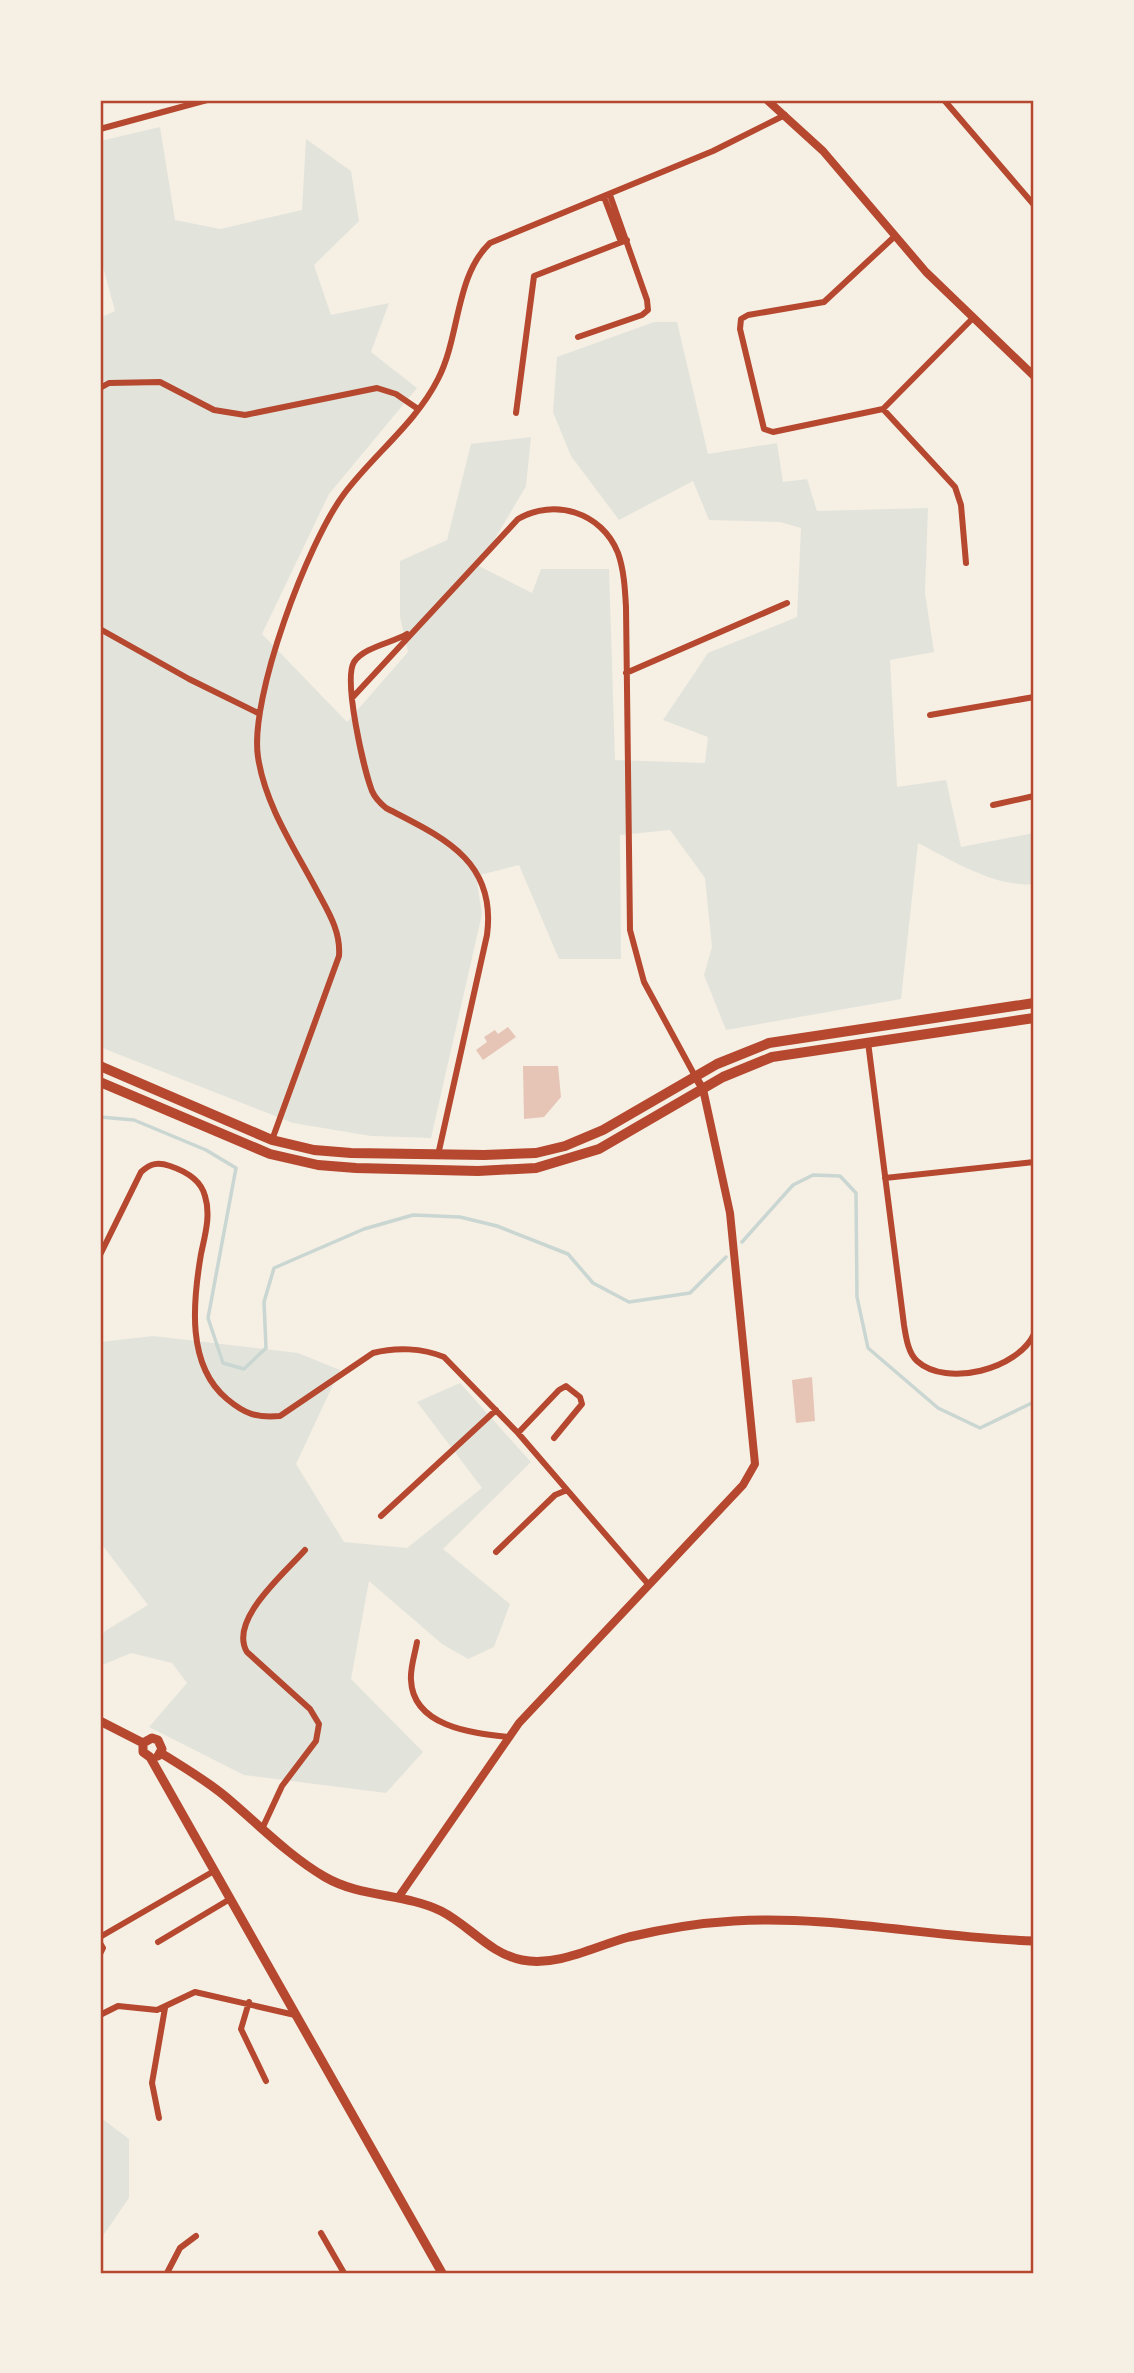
<svg xmlns="http://www.w3.org/2000/svg" width="1134" height="2373" font-family="Arial,sans-serif">
	<style>
		.green { fill: #e2e4dc }
		.lines { fill: none; stroke-linecap: round; stroke-linejoin: round }
		.stream { stroke: #c9d6d2; stroke-width: 3.5 }
		.building { fill: #e6c5b7 }
		.minor { stroke: #b5482f; stroke-width: 6 }
		.tertiary { stroke: #b5482f; stroke-width: 8 }
		.secondary { stroke: #b5482f; stroke-width: 9 }
		.primary { stroke: #b5482f; stroke-width: 10 }
		.neatline { fill: none; stroke: #b5482f; stroke-width: 2.5 }
	</style>
	<rect width="100%" height="100%" fill="#f6efe4"/>
	<path class="green" d="M160 127 175 220 220 229 302 210 306 139 351 171 359 221 314 265 331 315 389 303 371 352 417 388 329 494 262 634 347 722 408 652 400 617V561L447 540 471 444 531 437 526 486 479 566 532 593 541 569H609L615 760 705 763 708 737 663 720 708 653 797 617 801 528 780 522 709 520 693 481 619 520 571 456 553 412 557 357 654 322H677L708 454 777 443 783 482 807 479 817 511 928 508 925 593 934 652 890 660 897 787 946 780 961 847 1034 833V884C996 888 951 860 918 843L901 999 726 1030 704 975 712 947 705 878 670 830 620 835 621 959H559L519 865 476 876 482 914 431 1138 371 1136 293 1123 100 1047V318L115 311 100 256V141Z
		M153 1336 298 1353 340 1370 296 1464 344 1542 407 1548 482 1488 417 1402 460 1383 531 1462 443 1549 510 1604 494 1647 468 1659 442 1644 369 1581 351 1679 423 1752 386 1793 244 1775 149 1727 187 1683 172 1663 131 1653 100 1666V1639L105 1631 148 1605 100 1542V1342Z
		M100 2117 129 2139V2198L100 2240Z"/>
	<g class="lines">
		<path class="stream" d="M100 1117 134 1120 206 1150 236 1168 208 1318 223 1363 244 1369 266 1348 264 1302 274 1268 364 1229 413 1215 460 1217 497 1226 568 1254 593 1283 629 1302 690 1293 726 1257
			M742 1242 793 1185 813 1175 840 1176 856 1193 857 1297 868 1348 938 1408 980 1428 1034 1402"/>
	</g>
	<path class="building" d="M508 1027 516 1037 483 1060 476 1050 487 1042 484 1037 495 1030 498 1034Z
		M523 1066H558L561 1097 544 1117 524 1119Z
		M812 1377 815 1421 796 1423 792 1380Z"/>
	<g class="lines">
		<path class="minor" d="M944 100 1034 205
			M100 129 207 100
			M604 197 621 242
			M894 237 824 302 748 315 741 319 740 329 764 429 773 432 883 409 973 318
			M578 337 642 315 648 310 647 300 610 195
			M100 388 109 383 160 382 214 410 245 415 377 388 396 394 418 409
			M883 409 955 487 961 505 966 563
			M516 413 534 276 627 240
			M100 629 189 679 258 713
			M407 634C392 643 364 647 354 662 343 680 364 770 372 791 375 798 380 803 386 808 442 837 497 860 487 935L438 1155
			M626 673 787 603
			M352 698 518 519C554 498 602 512 618 553 624 570 625 589 626 607L630 930 644 982 695 1076
			M930 715 1034 697
			M993 805 1034 796
			M868 1042 904 1325C906 1337 908 1353 917 1361 947 1388 1018 1369 1034 1334
			M272 1140 339 956C341 930 327 910 315 887 293 846 265 804 258 757 249 698 308 542 344 494 373 455 416 423 438 379 460 337 455 276 490 243L713 151 785 115
			M885 1178 1034 1162
			M100 1255 141 1172C151 1163 158 1162 170 1166 185 1171 201 1180 205 1196 211 1215 205 1235 201 1254 193 1301 186 1365 227 1399 245 1414 256 1418 280 1416L373 1353C396 1347 422 1348 444 1357L518 1433 649 1585
			M518 1433 559 1390 566 1386 580 1397 582 1404 554 1438
			M381 1516 496 1410
			M100 1524V1558
			M496 1552 555 1495 567 1490
			M417 1642C415 1654 410 1668 411 1680 413 1727 473 1733 508 1737
			M262 1829 282 1786 316 1741 319 1724 310 1709 247 1652C228 1620 285 1573 305 1550
			M100 1937 214 1871
			M158 1942 230 1899
			M100 1943 103 1948 100 1954
			M100 1973V1975
			M249 2002 241 2029 266 2081
			M100 2015 118 2006 157 2010 195 1992 295 2015
			M159 2118 152 2083 165 2008
			M321 2233 344 2273
			M167 2273 180 2248 196 2236"/>
		<path class="tertiary" d="M767 100 823 151 926 272 1034 376
			M398 1898 519 1723 743 1485 755 1464 730 1213 703 1089 695 1076"/>
		<path class="secondary" d="M100 1721 143 1743
			M143 1743V1752L150 1757 442 2273
			M143 1743 152 1738 158 1740 162 1749 158 1756
			M161 1753C183 1767 206 1780 226 1797 258 1824 289 1856 325 1877 361 1898 404 1893 441 1911 469 1925 490 1954 522 1960 558 1967 595 1946 629 1937 663 1929 699 1923 734 1921 833 1915 934 1938 1034 1941"/>
		<path class="primary" d="M100 1066 272 1140 314 1150 351 1153 484 1155 536 1153 565 1146 603 1130 717 1064 769 1043 1034 1003
			M100 1082 270 1154 318 1165 356 1168 478 1171 536 1168 599 1149 723 1077 772 1057 1034 1018"/>
	</g>
	<rect width="1134" height="2373" fill="none" stroke="#f6efe4" stroke-width="203"/>
	<rect x="102" y="102" width="930" height="2170" class="neatline"/>
</svg>
